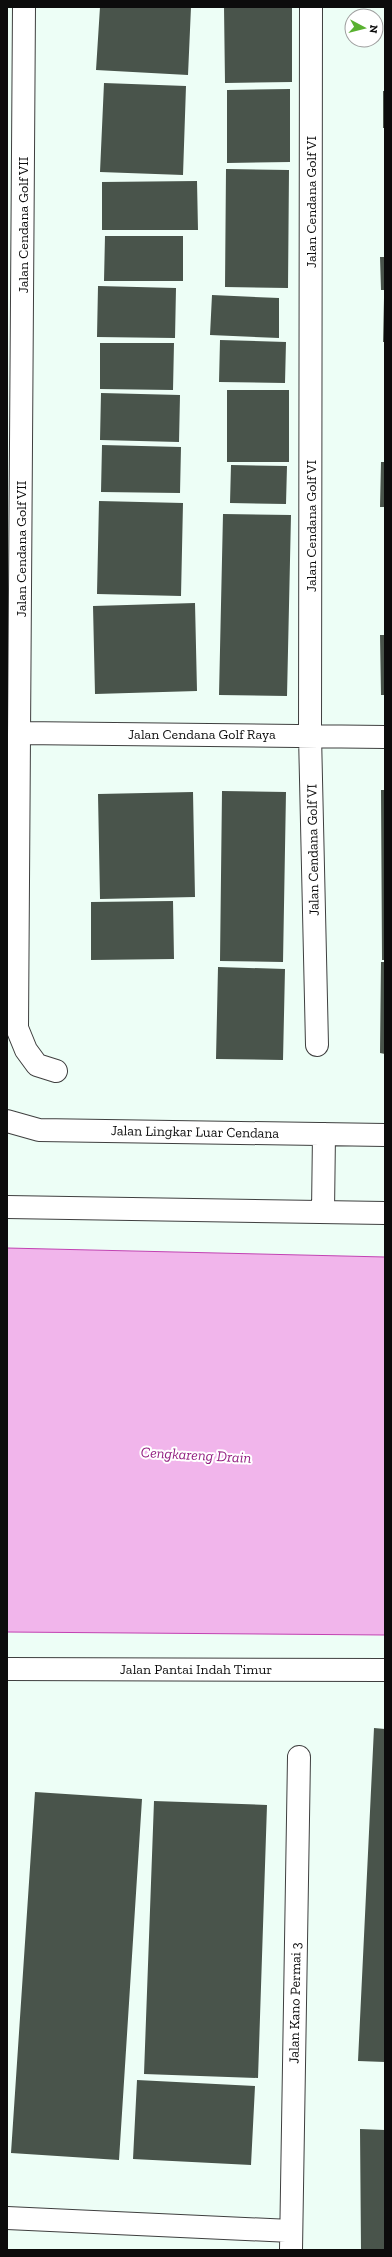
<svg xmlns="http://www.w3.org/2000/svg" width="392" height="2257" font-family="'Zilla Slab',serif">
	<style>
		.water { fill: #f1b5eb; stroke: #c242b2 }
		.building { fill: #49544b }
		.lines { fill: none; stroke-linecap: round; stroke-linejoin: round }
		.minor-casing { stroke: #3f3f3f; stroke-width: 24 }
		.tertiary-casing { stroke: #3f3f3f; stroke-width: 24 }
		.minor { stroke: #fff; stroke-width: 22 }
		.tertiary { stroke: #fff; stroke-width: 22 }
		.labels { text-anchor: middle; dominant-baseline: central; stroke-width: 4; stroke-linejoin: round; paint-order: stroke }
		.street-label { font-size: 14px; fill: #0c0c0c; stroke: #fff }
		.water-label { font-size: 15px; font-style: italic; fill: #932081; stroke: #fff }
	</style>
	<rect width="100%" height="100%" fill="#edfef6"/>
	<path class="water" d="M7 1248 385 1257V1635L7 1632Z"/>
	<path class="building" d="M100 7H191L188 75 96 70Z
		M224 7H292V82L225 83Z
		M104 83 186 86 183 175 100 172Z
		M290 89V162L227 163V90Z
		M383 91H385V128H383Z
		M226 169 289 170 288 288 225 287Z
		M197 181 198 230H102V182Z
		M105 236H183V281H104Z
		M380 257H385V290H381Z
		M98 286 176 288 175 338 97 337Z
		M212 295 279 298V338L210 335Z
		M384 298H385V342H383Z
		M220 340 286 342 285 383 219 382Z
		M100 343H174L173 390 100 389Z
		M227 390H289V462H227Z
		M101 393 180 395 179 442 100 440Z
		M102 445 181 447 180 493 101 492Z
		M381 462H385V507H380Z
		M231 465 287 466 286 504 230 503Z
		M99 501 183 503 181 596 97 594Z
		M223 514 291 515 287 696 219 695Z
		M195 603 197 691 95 694 93 606Z
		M380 635H385V695H381Z
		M381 790H385V960H382Z
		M222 791 286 792 283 962 220 961Z
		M193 792 195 897 100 899 98 794Z
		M173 901 174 959 91 960V902Z
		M381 962H385V1054L380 1053Z
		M218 967 285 969 283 1060 216 1059Z
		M374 1728 385 1729V2062L358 2061Z
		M35 1792 142 1799 119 2160 11 2153Z
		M154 1801 267 1805 258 2078 144 2074Z
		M137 2080 255 2086 251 2165 133 2159Z
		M360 2129 385 2130V2250H361Z"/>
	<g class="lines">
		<g class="minor-casing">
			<path id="minor" d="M24 7 17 1028 26 1050 37 1065 56 1071
				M311 7 310 735 317 1045
				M20 733 385 737
				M7 1121 39 1130 385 1135
				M7 1207 385 1213
				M323 1211 324 1134
				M7 2218 291 2231
				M291 2250 299 1757"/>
		</g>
		<g class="tertiary-casing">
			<path id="tertiary" d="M7 1669 385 1670"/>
		</g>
		<use href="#minor" class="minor"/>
		<use href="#tertiary" class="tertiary"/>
	</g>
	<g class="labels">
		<g class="street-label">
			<text transform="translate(311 202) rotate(-90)">Jalan Cendana Golf VI</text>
			<text transform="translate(23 225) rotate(-90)">Jalan Cendana Golf VII</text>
			<text transform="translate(311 526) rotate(-90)">Jalan Cendana Golf VI</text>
			<text transform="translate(21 549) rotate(-90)">Jalan Cendana Golf VII</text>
			<text x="202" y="734">Jalan Cendana Golf Raya</text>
			<text transform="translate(313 850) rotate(-91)">Jalan Cendana Golf VI</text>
			<text transform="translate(195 1132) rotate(1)">Jalan Lingkar Luar Cendana</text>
			<text x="196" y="1669">Jalan Pantai Indah Timur</text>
			<text transform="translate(295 2003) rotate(-89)">Jalan Kano Permai 3</text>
		</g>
		<g class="water-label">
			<text transform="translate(196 1455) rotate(3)">Cengkareng Drain</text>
		</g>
	</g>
	<rect width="392" height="2257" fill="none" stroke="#0c0c0c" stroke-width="16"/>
	<g transform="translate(364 28) rotate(97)"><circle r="19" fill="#ffffff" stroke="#9e9e9e"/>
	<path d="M0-3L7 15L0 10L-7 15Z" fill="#59b130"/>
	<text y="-6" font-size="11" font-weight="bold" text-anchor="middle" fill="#0c0c0c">N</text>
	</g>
</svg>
